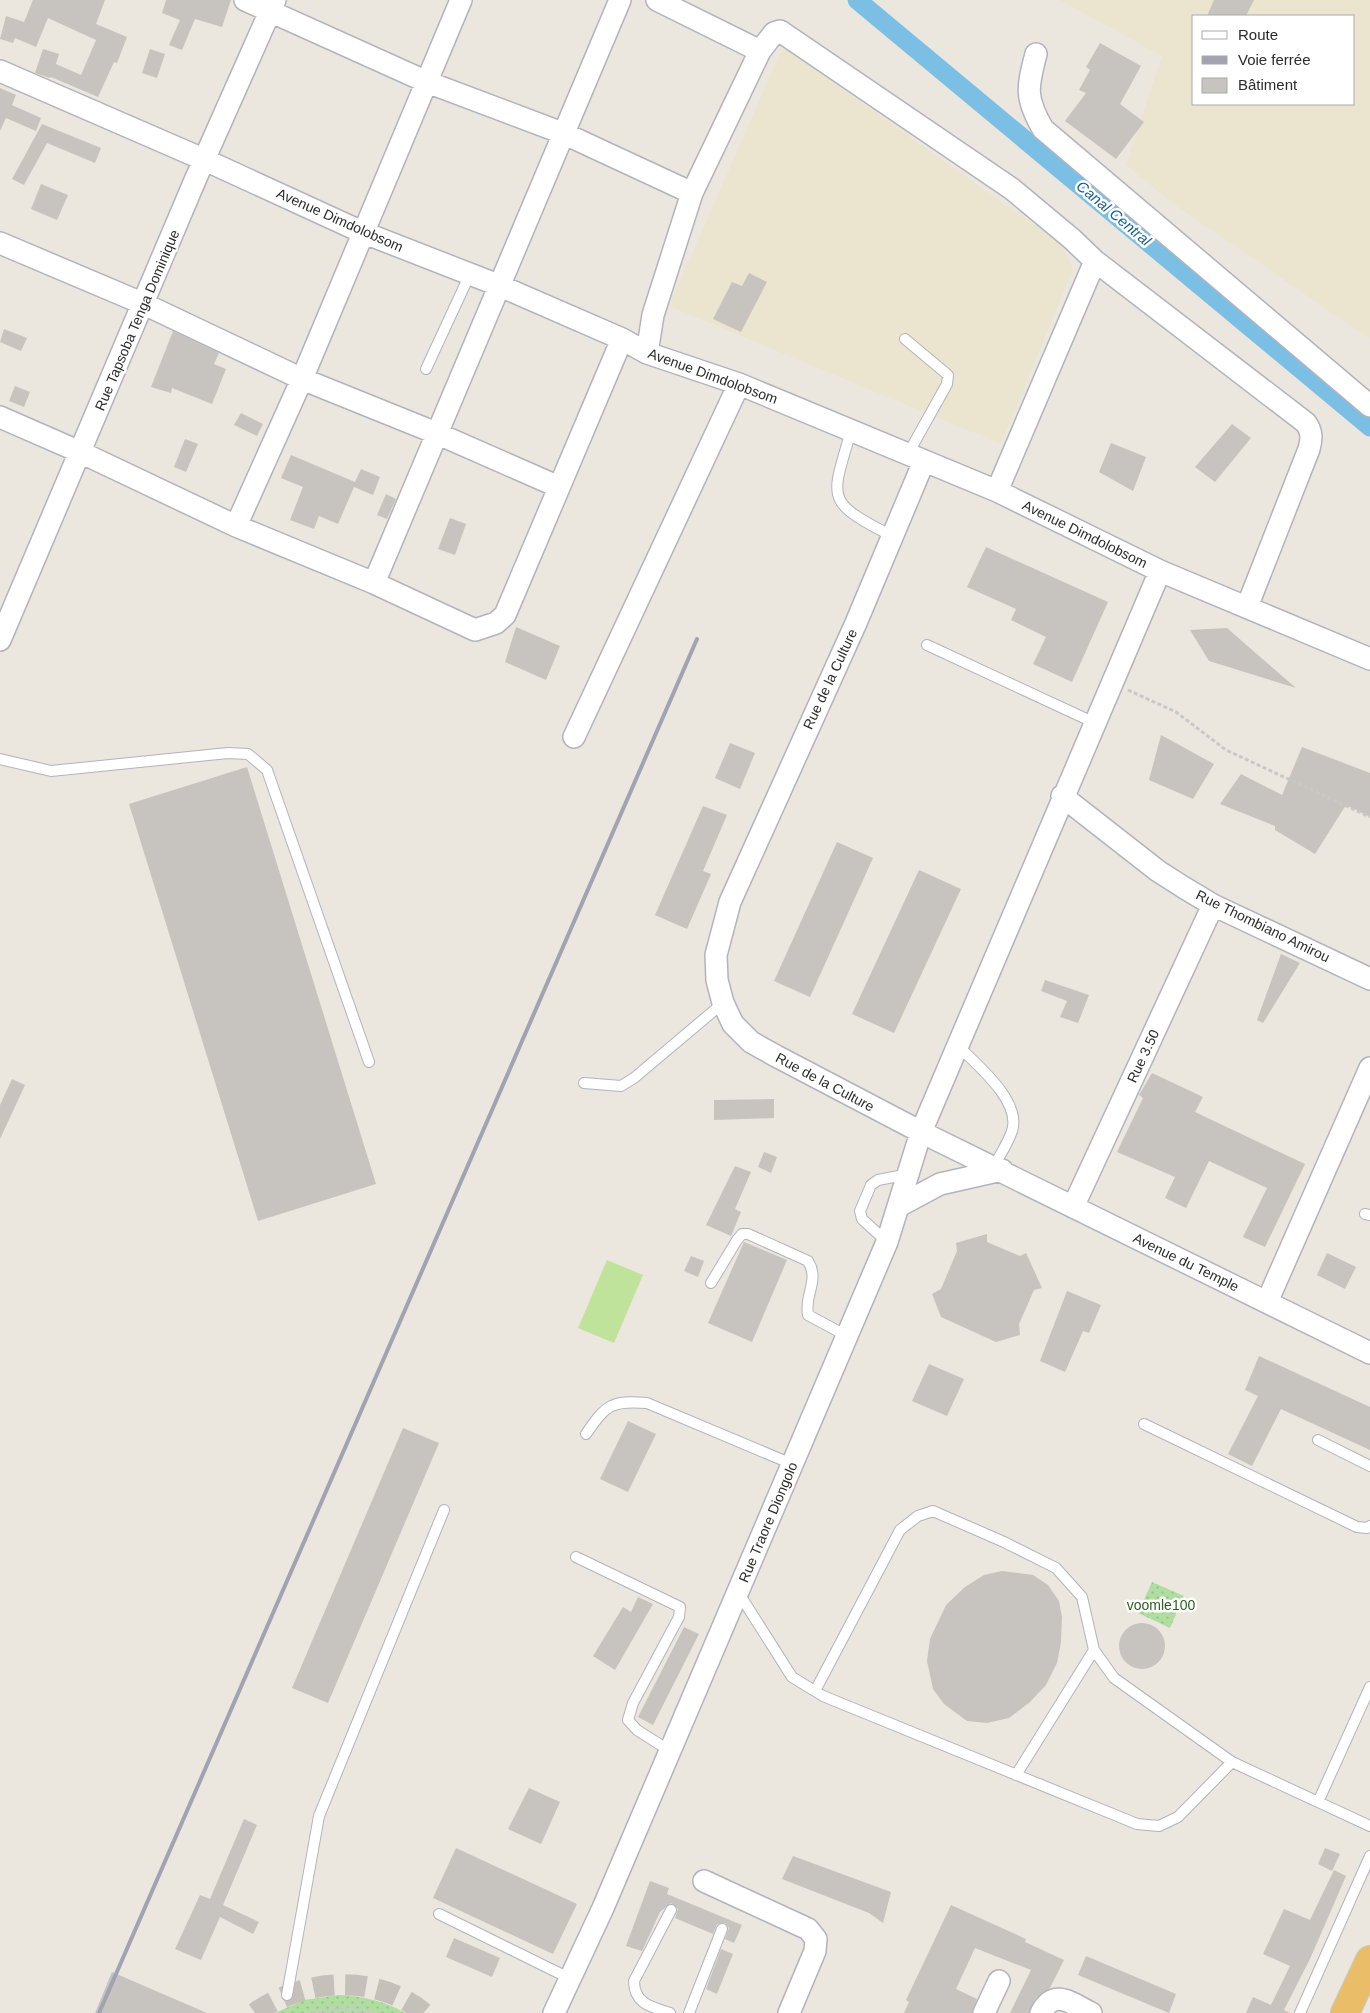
<svg xmlns="http://www.w3.org/2000/svg" width="1370" height="2013" font-family="Helvetica,sans-serif">
	<style>
		.education { fill: #ebe4cf; fill-rule: evenodd }
		.park { fill: url(#park-dots) }
		.pitch { fill: #c0e39c }
		.lines { fill: none; stroke-linecap: round; stroke-linejoin: round }
		.canal { stroke: #7bc0e4; stroke-width: 19 }
		.building { fill: #c7c3be }
		.minor-tunnel { stroke: #c5c1ba; stroke-width: 21; stroke-dasharray: 21 11; stroke-linecap: butt }
		.service-casing { stroke: #b2b3bd; stroke-width: 12 }
		.minor-casing { stroke: #b2b3bd; stroke-width: 24 }
		.trunk-casing { stroke: #c8c8c8; stroke-width: 30 }
		.path { stroke: #c8c8c8; stroke-width: 3; stroke-dasharray: 4 2.5; stroke-linecap: butt }
		.service { stroke: #fff; stroke-width: 10 }
		.minor { stroke: #fff; stroke-width: 21 }
		.trunk { stroke: #eabe68; stroke-width: 28 }
		.rail { stroke: #a1a3b3; stroke-width: 4 }
		.labels { text-anchor: middle; dominant-baseline: central; stroke-width: 5; stroke-linejoin: round; paint-order: stroke }
		.street-label { font-size: 14px; fill: #2b2b2b; stroke: #fff }
		.park-label { font-size: 14px; fill: #2a6221; stroke: #fff }
		.water-label { font-size: 15px; font-style: italic; fill: #1a5f90; stroke: #fff }
	</style>
	<defs>
		<pattern id="park-dots" width="8" height="8" patternUnits="userSpaceOnUse" patternTransform="scale(1.25)"><rect width="8" height="8" fill="#b0dda0"/><path d="M2 2h.1M6 6h.1" fill="none" stroke="#98be8a" stroke-width="1.8" stroke-linecap="round"/></pattern>
	</defs>
	<rect width="100%" height="100%" fill="#ebe7de"/>
	<path class="education" d="M1060 0H1370V339L1171 202 1126 165 1162 56ZM1194 16H1354V104H1194Z
		M783 47 1061 244 1073 269 1001 444 669 306Z"/>
	<path class="park" d="M1152 1582 1184 1596 1170 1628 1138 1613Z
		M339 1995C362 1996 385 2001 405 2013H275L304 2000Z"/>
	<path class="pitch" d="M607 1260 643 1275 614 1343 578 1328Z"/>
	<g class="lines">
		<path class="canal" d="M857 0 1370 427"/>
	</g>
	<path class="building" d="M33 0H105L96 24 127 37 117 63 114 62 98 97 51 77 50 78 35 73 43 49 59 54 56 64 81 75 96 40 48 18 36 47 15 38 13 43 0 39 6 16 24 22Z
		M166 0H231L222 27 195 19 182 50 169 45 180 20 162 13Z
		M1214 0H1254L1246 16H1207Z
		M1100 43 1141 66 1120 104 1144 122 1116 159 1065 121 1086 93 1079 90 1090 70 1086 67Z
		M150 49 165 54 157 78 142 73Z
		M0 88 16 95 12 105 41 118 36 131 6 118 0 131Z
		M42 124 101 148 95 163 47 143 24 185 12 179Z
		M41 184 68 195 57 220 31 209Z
		M749 273 767 282 741 332 713 319 732 282 742 286Z
		M4 329 27 338 21 351 0 342Z
		M173 331 219 353 214 364 226 369 212 404 172 388 171 393 151 387Z
		M15 386 30 392 24 407 9 401Z
		M241 413 263 424 257 436 234 425Z
		M1232 424 1251 438 1215 482 1195 467Z
		M185 439 198 444 186 472 174 467Z
		M1111 443 1146 457 1133 491 1099 472Z
		M291 455 355 482 361 469 380 477 373 495 354 487 338 524 319 516 314 529 290 520 303 487 281 478Z
		M386 494 396 499 387 519 377 515Z
		M450 518 466 524 455 555 438 549Z
		M986 547 1108 602 1072 682 1033 664 1046 637 1011 620 1016 609 967 587Z
		M516 627 560 646 546 680 505 662Z
		M1227 628 1296 688 1209 661 1190 630Z
		M1161 735 1214 764 1193 799 1149 780Z
		M730 743 755 753 740 789 715 778Z
		M1302 747 1370 773V817L1346 805 1315 854 1275 830V826L1220 804 1241 774 1282 795Z
		M247 767 376 1184 258 1221 129 804Z
		M703 806 727 815 703 871 711 874 687 929 655 915Z
		M837 842 873 858 810 997 774 981Z
		M919 870 961 889 894 1033 852 1014Z
		M1281 954 1300 963 1263 1023 1257 1020Z
		M1045 980 1089 995 1078 1023 1060 1017 1067 1001 1041 991Z
		M1152 1073 1203 1097 1195 1112 1305 1164 1265 1247 1243 1237 1267 1188 1209 1161 1186 1208 1165 1198 1175 1177 1117 1152 1143 1098 1139 1095Z
		M12 1079 25 1085 0 1139V1105Z
		M774 1099V1118L714 1120V1100Z
		M764 1152 777 1157 771 1173 758 1167Z
		M735 1166 751 1172 735 1209 741 1212 731 1236 706 1225Z
		M987 1234V1242L1020 1256 1026 1253 1042 1288 1034 1290 1019 1324 1020 1335 996 1342 941 1317 932 1294 941 1289 957 1251 956 1243Z
		M744 1242 787 1260 752 1342 708 1323Z
		M1327 1253 1356 1267 1345 1289 1317 1275Z
		M691 1256 704 1261 698 1277 684 1271Z
		M1067 1291 1101 1305 1089 1333 1083 1331 1065 1372 1040 1361Z
		M1259 1356 1370 1407V1450L1281 1409 1252 1466 1228 1454 1258 1396 1245 1390Z
		M929 1364 964 1379 947 1416 912 1401Z
		M628 1421 656 1434 628 1492 600 1479Z
		M403 1428 439 1443 328 1703 292 1688Z
		M1002 1571 1033 1575 1048 1585 1059 1601 1062 1617 1061 1642 1057 1663 1046 1685 1030 1702 1009 1718 987 1723 967 1721 944 1704 933 1689 927 1661 930 1639 946 1605 965 1587 984 1575Z
		M638 1597 653 1604 615 1670 593 1656 623 1607 631 1612Z
		M1119 1646a23 23 0 1 1 46 0a23 23 0 1 1-46 0Z
		M684 1627 699 1634 653 1725 638 1717Z
		M529 1788 560 1802 541 1844 508 1829Z
		M244 1819 257 1825 223 1905 259 1922 253 1934 220 1917 201 1960 175 1949 200 1895 210 1899Z
		M456 1848 577 1904 553 1954 433 1898Z
		M1325 1848 1340 1854 1332 1871 1318 1864Z
		M793 1856 891 1892 883 1923 869 1913 782 1879Z
		M1334 1870 1346 1876 1310 1959 1284 2010 1290 2013H1246L1253 1997 1271 2005 1290 1966 1263 1954 1284 1909 1310 1920Z
		M650 1881 669 1888 667 1894 742 1925 734 1943 725 1939 729 1928 725 1923 717 1924 713 1934 675 1918 678 1909 671 1903 660 1912 642 1951 626 1946Z
		M951 1905 1026 1939 1025 1942 1064 1960 1050 1988 1036 1998 1029 2013H1010L1031 1970 975 1948 956 1989 977 1999 972 2013H904L909 2002 906 2000Z
		M454 1938 500 1958 492 1977 446 1957Z
		M721 1949 733 1954 717 1994 706 1989Z
		M1086 1956 1176 1994 1169 2013 1078 1975Z
		M112 1972 149 1988 207 2013H95Z"/>
	<g class="lines">
		<path class="minor-tunnel" d="M255 2013C303 1978 377 1973 424 2013"/>
		<g class="service-casing">
			<path id="service" d="M905 339 948 375 947 384 908 454
				M426 369 470 274
				M851 431C831 500 824 501 892 536
				M927 645 1095 723
				M0 759 51 771 228 753 248 754 267 770 369 1062
				M957 1045C976 1064 1022 1101 1012 1131 1008 1143 1000 1155 994 1166
				M584 1083 621 1086 634 1078 723 1003
				M1365 1214 1370 1215
				M887 1242 862 1219 860 1211 871 1185 878 1180 909 1174
				M711 1283 737 1240 742 1234H748L808 1261C820 1280 804 1295 808 1315L847 1336
				M1144 1424 1357 1527 1367 1528 1370 1526
				M586 1434C606 1405 611 1400 647 1403L792 1464
				M1318 1440 1370 1466
				M576 1557 680 1607 679 1617 633 1703 628 1720 637 1730 670 1751
				M738 1592 792 1677 823 1696 1137 1824 1159 1826 1178 1817 1232 1762
				M815 1691 900 1530 918 1516 933 1511 1004 1542 1056 1568 1082 1597 1094 1650 1114 1678 1232 1762 1370 1826
				M1016 1775 1094 1650
				M1318 1802 1370 1687
				M439 1914 571 1979
				M287 1995 319 1816 444 1510
				M670 2013C652 2007 634 2004 634 1981L671 1910
				M689 2013 722 1929
				M1300 2013 1370 1856"/>
		</g>
		<g class="minor-casing">
			<path id="minor" d="M245 0 427 82 565 134 692 193
				M657 0 760 51
				M1036 54C1027 88 1025 98 1043 129L1370 406
				M0 71 205 160 362 232 498 285 622 339 647 353 739 384 997 491 1160 571 1370 659
				M0 243 144 304 302 379 436 433 559 487
				M647 353 653 315 692 193 760 51 774 33 780 31 1012 189 1072 239 1095 261 1306 423C1312 432 1312 438 1309 449L1247 607
				M0 417 80 452 236 526 374 583 475 630 496 623 505 615 622 339
				M924 461 856 623 730 902 716 955 717 980 723 1003 733 1024 751 1042 776 1056 921 1132 1370 1353
				M997 491 1095 261
				M236 526 302 379 461 0
				M374 583 620 0
				M0 640 196 178 275 0
				M574 737 739 384
				M1062 796 1158 871 1183 887 1213 905 1370 979
				M899 1206 940 1184 1002 1170
				M1073 1207 1213 905
				M1267 1302 1370 1068
				M704 1881 808 1929 816 1939 815 1951 789 2013
				M554 2013 603 1908 887 1242 921 1132 1160 571
				M984 2013 999 1981
				M1041 2013C1054 1988 1071 2003 1091 2013"/>
		</g>
		<g class="trunk-casing">
			<path id="trunk" d="M1345 2013 1370 1960"/>
		</g>
		<path class="path" d="M1128 690 1176 712 1226 750 1370 817
			M312 2013 343 2008 375 2013"/>
		<use href="#service" class="service"/>
		<use href="#minor" class="minor"/>
		<use href="#trunk" class="trunk"/>
		<path class="rail" d="M99 2013 697 639"/>
	</g>
	<g class="labels">
		<g class="street-label">
			<text transform="translate(340 220) rotate(24)">Avenue Dimdolobsom</text>
			<text transform="translate(137 320) rotate(-67)">Rue Tapsoba Tenga Dominique</text>
			<text transform="translate(713 376) rotate(20)">Avenue Dimdolobsom</text>
			<text transform="translate(1085 534) rotate(26)">Avenue Dimdolobsom</text>
			<text transform="translate(830 679) rotate(-65)">Rue de la Culture</text>
			<text transform="translate(1263 926) rotate(26)">Rue Thombiano Amirou</text>
			<text transform="translate(1143 1056) rotate(-65)">Rue 3.50</text>
			<text transform="translate(825 1082) rotate(28)">Rue de la Culture</text>
			<text transform="translate(1186 1262) rotate(26)">Avenue du Temple</text>
			<text transform="translate(768 1522) rotate(-67)">Rue Traore Diongolo</text>
		</g>
		<g class="park-label">
			<text x="1161" y="1605">voomle100</text>
		</g>
		<g class="water-label">
			<text transform="translate(1114 213) rotate(40)">Canal Central</text>
		</g>
	</g>
	<rect x="1192" y="15" width="162" height="90" fill="#ffffff" stroke="#aaaaaa"/>
	<rect x="1202" y="31" width="25" height="8" fill="#ffffff" stroke="#aaaaaa"/>
	<text x="1238" y="40" font-size="15" fill="#2b2b2b">Route</text>
	<rect x="1202" y="56" width="25" height="8" fill="#a1a3b3" stroke="#aaaaaa"/>
	<text x="1238" y="65" font-size="15" fill="#2b2b2b">Voie ferrée</text>
	<rect x="1202" y="78" width="25" height="15" fill="#c7c3be" stroke="#aaaaaa"/>
	<text x="1238" y="90" font-size="15" fill="#2b2b2b">Bâtiment</text>
</svg>
